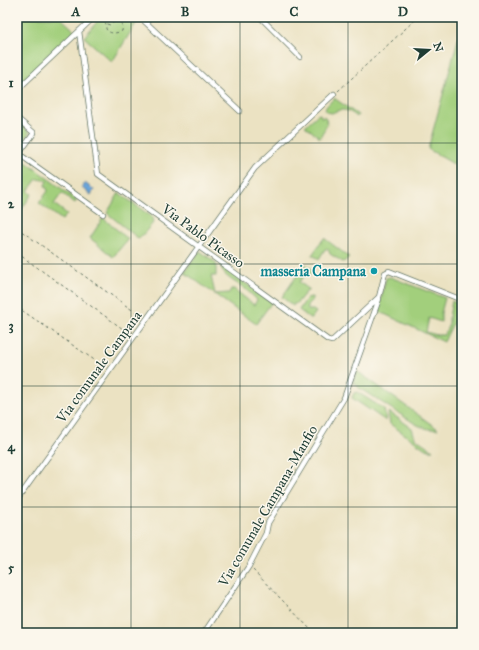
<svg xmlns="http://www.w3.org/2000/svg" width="479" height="650" font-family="'IM FELL Great Primer',serif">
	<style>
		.green { fill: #a2cf7c; stroke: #608658 }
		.water { fill: #6aa5da; stroke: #447187 }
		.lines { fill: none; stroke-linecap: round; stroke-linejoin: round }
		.street-casing { stroke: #676; stroke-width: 6 }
		.path { stroke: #676; stroke-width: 1; stroke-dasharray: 3 3; stroke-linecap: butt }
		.street { stroke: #fff; stroke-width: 4.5 }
		.grid { fill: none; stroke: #1f3d34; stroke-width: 1; stroke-opacity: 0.55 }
		.culture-dot { fill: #0f9aa8; stroke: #fbf7ec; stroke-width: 1.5 }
		.labels { text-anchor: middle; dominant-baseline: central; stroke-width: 3; stroke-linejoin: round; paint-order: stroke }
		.street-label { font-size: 14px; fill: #1f3d34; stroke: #fbf7ec }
		.culture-label { font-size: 14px; font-weight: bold; fill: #0d838f; stroke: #fbf7ec; text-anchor: end }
		.neatline { fill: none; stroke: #1f3d34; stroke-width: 1.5 }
		.grid-label { font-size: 13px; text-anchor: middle; font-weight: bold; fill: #1f3d34 }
	</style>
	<rect width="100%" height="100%" fill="#fbf7ec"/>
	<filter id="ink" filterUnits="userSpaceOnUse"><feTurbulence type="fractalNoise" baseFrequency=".025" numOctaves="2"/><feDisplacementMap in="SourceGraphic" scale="8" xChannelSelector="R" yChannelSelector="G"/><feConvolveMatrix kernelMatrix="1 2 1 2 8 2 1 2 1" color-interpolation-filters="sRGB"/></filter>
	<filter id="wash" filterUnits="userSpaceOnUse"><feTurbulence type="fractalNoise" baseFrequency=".012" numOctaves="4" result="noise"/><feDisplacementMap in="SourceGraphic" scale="16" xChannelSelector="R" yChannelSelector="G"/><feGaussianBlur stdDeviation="0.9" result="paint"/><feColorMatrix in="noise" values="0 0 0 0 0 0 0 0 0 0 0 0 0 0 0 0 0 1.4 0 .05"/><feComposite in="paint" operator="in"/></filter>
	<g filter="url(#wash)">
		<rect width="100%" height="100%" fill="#ebe2c2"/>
		<path class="green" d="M17 17H60L76 32 17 88Z
			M101 17H136L138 20 112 62 84 37Z
			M459 36 462 38V169L428 149Z
			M334 98 358 115 357 117C348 109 342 108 332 113L327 112 325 109 326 107Z
			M320 114 322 118 324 116C331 125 323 129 320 138L305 126 317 115Z
			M17 122 30 132 17 149Z
			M19 157 77 200 75 203 62 193 54 204 67 214 62 220 39 203 48 191 45 185 47 181C44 179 40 180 37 179L28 191 32 194 17 216V206L18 207 23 199 17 194V160Z
			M119 193 152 217 153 223 139 239 107 213Z
			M103 218 128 239 113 257 90 238Z
			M324 238 349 257 345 261 343 262 330 254 328 249H325L319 259 312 255Z
			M200 251 216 263V276H211L215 294 229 293 231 289H234L254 305 257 300C253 296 248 291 243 287 235 282 222 276 221 266L272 302 256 324 184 272Z
			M305 264 314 271 312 275 308 272 299 282 310 290 306 292 297 303 294 304 293 306 282 297Z
			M390 277 445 298 441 313V322L429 318 426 332 437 335H444L449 324V317L452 301 461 306 444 342 378 311 386 278Z
			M311 297H312V300L307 305V307L308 310H313L316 312 311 319 299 310 307 298Z
			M357 371 438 429C428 430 423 428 414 423L359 388 357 385 353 383Z
			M357 392 384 409 386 421 352 398 354 393Z
			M389 412 412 428 415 438 433 450H429L424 448 390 424 388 413Z"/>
		<path class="water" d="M85 183 94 190 91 195 82 188Z"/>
	</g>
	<g filter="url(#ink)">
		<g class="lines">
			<g class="street-casing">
				<path id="street" d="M140 17 240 111
					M260 17 300 57
					M79 31 98 174 328 340 332 341 379 297 385 273 389 271 462 300
					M17 90 94 17
					M17 118 34 133 18 155
					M19 154 103 214
					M17 500 255 168 334 94
					M204 633 249 566 266 533 268 523 344 398 379 299"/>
			</g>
			<path class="path" d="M101 17 106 24V29C110 35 117 33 122 31 123 25 122 20 117 17
				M107 24 110 25 114 22V18L117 17
				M338 91 418 17
				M17 228 142 317
				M17 253 130 334
				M17 307 106 368
				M253 570 314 633"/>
			<use href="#street" class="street"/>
		</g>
	</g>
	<path class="grid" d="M131 17V633M240 17V633M348 17V633M17 143H462M17 264H462M17 386H462M17 507H462"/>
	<circle class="culture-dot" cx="374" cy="271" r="4"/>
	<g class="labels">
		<g class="street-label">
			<text transform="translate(203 236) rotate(36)">Via Pablo Picasso</text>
			<text transform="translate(99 367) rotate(-54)">Via comunale Campana</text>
			<text transform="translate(268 506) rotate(-60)">Via comunale Campana-Manfio</text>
		</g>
		<g class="culture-label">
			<text x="366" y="271">masseria Campana</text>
		</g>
	</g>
	<rect width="479" height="650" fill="none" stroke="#fbf7ec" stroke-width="44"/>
	<g transform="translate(429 50) rotate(72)" stroke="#fbf7ec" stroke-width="3" paint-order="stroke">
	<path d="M0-3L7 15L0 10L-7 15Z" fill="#1f3d34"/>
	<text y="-6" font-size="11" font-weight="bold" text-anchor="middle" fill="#1f3d34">N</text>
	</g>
	<rect x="22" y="22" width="435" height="606" class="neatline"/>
	<g class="grid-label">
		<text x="76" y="16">A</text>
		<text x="185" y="16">B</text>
		<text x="294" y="16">C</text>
		<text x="403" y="16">D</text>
		<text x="11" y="87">1</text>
		<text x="11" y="208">2</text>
		<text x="11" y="330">3</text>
		<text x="11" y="451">4</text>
		<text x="11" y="572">5</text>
	</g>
</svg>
